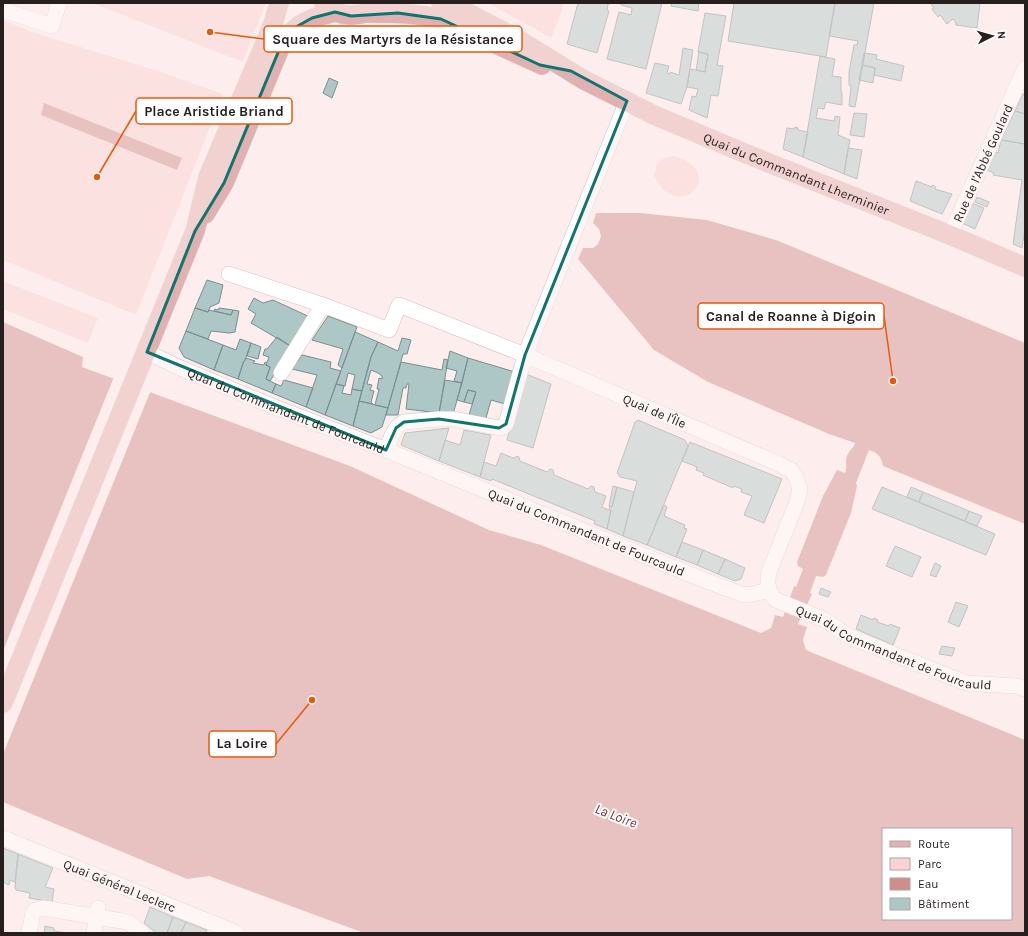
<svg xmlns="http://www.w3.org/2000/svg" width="1028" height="936" font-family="Karla,sans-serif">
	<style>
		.green { fill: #f9d2d1 }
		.water { fill: #cf8d8b; fill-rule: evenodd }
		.pier { fill: #fdeeed }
		.building { fill: #adc7c7; stroke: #778f90 }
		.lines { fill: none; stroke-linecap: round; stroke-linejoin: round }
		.minor-casing { stroke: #d6bdbc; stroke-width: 16 }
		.major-casing { stroke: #cfcece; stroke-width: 20 }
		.minor { stroke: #fff; stroke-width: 15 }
		.major { stroke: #e2b0b0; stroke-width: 19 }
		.marked { fill: none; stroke: #0f766e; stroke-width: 3; stroke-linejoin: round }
		.labels { text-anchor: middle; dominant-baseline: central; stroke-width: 4; stroke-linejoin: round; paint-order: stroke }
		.street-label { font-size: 13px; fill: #271e1e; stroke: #fff }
		.water-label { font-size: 14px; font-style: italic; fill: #7e2e31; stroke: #fff }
		.leader { fill: none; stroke: #e8590c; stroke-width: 1.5 }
		.callout-dot { fill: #e8590c; stroke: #fff; stroke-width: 1.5 }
		.callout { fill: #fff; stroke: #e8590c; stroke-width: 1.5 }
		.callout-label { font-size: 14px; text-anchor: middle; font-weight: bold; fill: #271e1e }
	</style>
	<rect width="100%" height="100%" fill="#fdeeed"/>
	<path class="green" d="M92 3H266L243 62Z
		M488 3H564L563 8 551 38Z
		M3 20 29 31 161 72 223 94 136 315 3 260Z
		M675 156C683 159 690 162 696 169 709 187 680 210 661 187 658 184 656 179 654 176 657 161 659 158 675 156Z
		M3 281 98 318 88 343 3 309Z"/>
	<path class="water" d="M44 103 182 158 177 170 41 115Z
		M596 213H641L707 220 776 240 1025 343V524L883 466C881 456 878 453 869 450L856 483 857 486 851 513 828 570 826 575 823 577 816 576 810 593 812 594 798 624 807 627 803 640 806 650 1025 740V933H364L209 876 187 879 3 802V322L83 357 82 367 350 466 489 530 541 545 761 633 771 628 775 615 783 617 794 586 796 587 803 569 798 566 797 562 823 496 837 470 845 473C848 466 844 460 848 454 850 449 854 448 855 443L829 434 708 382 654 350 578 259 583 248H593L598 244 601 236 599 229 593 223ZM883 829H1011V919H883Z"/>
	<path class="pier" d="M114 377 151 390 3 754V651Z"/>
	<path class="building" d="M578 3H610V4H608L607 10 609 11 597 53 567 44Z
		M621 3H662L646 69 607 59 619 12 631 15 632 8 621 5Z
		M672 3H699L698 11 671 6Z
		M734 3H835L826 57 728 41Z
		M835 3H874L855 107 849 106 851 86 849 85V72L854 45H857L858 41 829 36Z
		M930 3H980L977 28 956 25V23L953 19 947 24 940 15 938 17 932 9 934 8Z
		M705 13 726 16 717 65 723 66 718 96 711 95 707 118 689 110 692 96 696 97 698 89 687 87 690 69 705 72 708 54 698 52Z
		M683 48 693 50 687 87 681 104 646 93 655 63 669 66 667 73 670 74V72L679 75Z
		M699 52 708 54 705 72 696 70Z
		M864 53 877 55 876 59 904 66 901 81 874 75 875 68 862 65Z
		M820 56 835 59 832 76 841 77V91L842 93V105L826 102 824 109 818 108 816 118 834 121 835 116 840 117 838 135 850 140 844 174 803 157Z
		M862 65 875 68 873 83 859 80Z
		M329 78 338 82 332 98 323 93Z
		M1023 94H1025V114L1015 111Z
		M1015 111 1025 114V144L1001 140Z
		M854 113 867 114 864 137 850 135Z
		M795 127 798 128V130L808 132 803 157 783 149 787 128 795 129Z
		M1001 140 1025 144V228L1022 248 1013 244 1022 180 993 175 994 173 987 170 996 152 998 153Z
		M848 148 862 150 857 179 844 174Z
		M916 181 932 187V185L936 187 935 189 952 194 942 214 910 201Z
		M977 197 989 202 987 207 975 202Z
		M972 203 984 208 975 229 962 223Z
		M207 280 223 285 219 303 210 307 208 312 195 308Z
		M254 298 263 303 273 300 312 318 292 347 251 323 256 314 248 309Z
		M195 308 208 312 209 310 231 315 233 310 239 311 235 332 229 333 211 331 208 339 186 331Z
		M219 308 233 310 231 315 214 311 215 309 218 310Z
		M328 316 357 327 342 368 338 365 343 349 312 340Z
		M186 331 223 345 214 370 184 357 179 348Z
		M355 332 378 342 371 357 362 391 352 389 355 375 348 373 345 386 336 384Z
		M277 337 292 347 270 381 266 379 270 367 266 365 269 357 263 355 265 349H267Z
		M402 338 411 340 407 354H403L388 408 375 405 379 389H377L379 378 382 379V376L378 373 371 370 367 384 372 385 370 390 374 391 371 402 373 404 359 401 371 357 378 342 398 351Z
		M240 339 251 343 245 360 243 363 238 379 214 370 223 345 236 350Z
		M251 343 261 347 258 359 247 356Z
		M450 351 468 358 462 383 454 381 457 371 446 368Z
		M302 355 331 362 330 368 341 371 325 415 306 407 317 375 292 369Z
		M246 358 255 361 253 363 264 365 265 362 267 363 266 365 270 367 266 379 276 384 272 393 238 379 243 363Z
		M468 358 515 372 505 404 491 400 486 418 469 415 476 392 468 390 464 402 457 400Z
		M444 359 448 360 439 413 406 409 409 384H407L406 388H403L398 415H386L401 362 442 370Z
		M526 374 551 384 533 448 507 440Z
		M284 380 313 388 306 407 272 393 276 384 281 386Z
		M445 380 462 383 453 414 439 413Z
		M336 384 344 386 342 393 351 395 352 389 362 391 353 426 325 415Z
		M468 390 476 392 472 404 464 402Z
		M359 401 388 408 382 427 371 433 353 426Z
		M638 420 685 440 688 446 647 545 623 536 637 481 620 477 617 473 635 422Z
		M449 428 439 461 401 445 405 433Z
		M464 430 491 435 480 477 439 461 445 440 460 445Z
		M690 442 782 479 764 523 744 515 752 496 741 492 742 489 734 486 733 488 703 475 704 473 696 470 697 467 682 461Z
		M501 453 513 458 518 456 519 457 520 461 547 472 550 469 553 470 554 475 588 489 591 486 594 487 595 492 606 496 602 507 611 511 607 529 594 524 595 521 492 479 491 481 480 477 484 462 496 466Z
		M613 486 617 487 612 507 609 506Z
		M617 487 634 492 623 536 607 529 611 510 609 509 610 506 612 507Z
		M882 487 995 534 986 555 872 509Z
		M911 487 923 492 919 502 907 497Z
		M923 492 969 511 965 521 919 502Z
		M664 505 667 507 664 516 685 525 684 528 687 529 676 557 647 545Z
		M969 511 982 516 977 526 965 521Z
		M682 542 703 550 697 565 676 557Z
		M895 546 921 557 912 577 886 566Z
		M703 550 725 559 718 574 697 565Z
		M725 559 745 568 741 579 735 581 718 574Z
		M935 563 941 566 936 577 930 575Z
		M821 588 831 592 828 597 819 594Z
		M956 602 968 606 959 627 948 622Z
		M861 615 873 620 874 618 878 620 877 622 889 626 890 624 900 628 893 645 856 629Z
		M942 646 955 648 952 656 939 654Z
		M3 848 18 854 15 882 10 880 9 885 3 882Z
		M18 854 53 868 45 887 54 889 52 902 29 898 30 893 16 890 15 888Z
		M150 907 173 917 167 933H156L144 923Z
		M173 917 186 922 181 933H167Z
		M186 922 207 930 206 933H181Z
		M45 926 54 928V931L68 933H44Z"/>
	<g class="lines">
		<g class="minor-casing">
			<g id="minor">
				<path d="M3 10 52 26 59 3"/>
				<path id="s1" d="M950 235 1025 68"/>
				<path d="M229 274 323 305"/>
				<path id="s2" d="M147 352 178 367 277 408 386 450 704 580 744 595 753 594 769 590"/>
				<path id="s3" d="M281 373 323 305 389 330 399 305 525 355 779 464 791 470 796 477 800 490 797 502 769 572C767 583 767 591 776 600L825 620 848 636 966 683 1017 686 1025 689"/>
				<path d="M386 450C391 440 393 427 404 422L439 419H454L499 428 503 427 506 424 525 355 627 101"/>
				<path id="s4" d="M3 838 237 933"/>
				<path d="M29 933 33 913 35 910 43 908 128 922 142 933"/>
				<path d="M94 933 98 908"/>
			</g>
		</g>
		<g class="major-casing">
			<g id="major">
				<path id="s5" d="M441 3 466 12 516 38 584 80 654 115 749 155 950 235 1025 267"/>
				<path d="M324 4C339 19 360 17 377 8"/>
				<path d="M367 13C392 13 416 13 441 19L542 65"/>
				<path d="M205 214 224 183 282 43C298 22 310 18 335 12"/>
				<path d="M3 703 195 231 208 177 273 24 279 3"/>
			</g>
		</g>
		<use href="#minor" class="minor"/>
		<use href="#major" class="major"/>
	</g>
	<path d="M0 0H1028V936H0ZM335 12 351 16 398 13 441 19 540 65 571 71 627 101 525 355 506 424 499 428 439 419 404 422 396 428 386 450 147 352 195 231 224 183 282 43 296 27 312 18Z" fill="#fdeeed" fill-opacity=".55" fill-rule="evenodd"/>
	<path class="marked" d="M335 12 351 16 398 13 441 19 540 65 571 71 627 101 525 355 506 424 499 428 439 419 404 422 396 428 386 450 147 352 195 231 224 183 282 43 296 27 312 18Z"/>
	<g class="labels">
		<g class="street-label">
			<text stroke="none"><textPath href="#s1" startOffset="79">Rue de l'Abbé Goulard</textPath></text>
			<text stroke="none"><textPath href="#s5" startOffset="395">Quai du Commandant Lherminier</textPath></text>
			<text stroke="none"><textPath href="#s2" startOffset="151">Quai du Commandant de Fourcauld</textPath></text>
			<text stroke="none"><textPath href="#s3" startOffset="454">Quai de l'Île</textPath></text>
			<text stroke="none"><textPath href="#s2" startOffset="475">Quai du Commandant de Fourcauld</textPath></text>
			<text stroke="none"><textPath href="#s3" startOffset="871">Quai du Commandant de Fourcauld</textPath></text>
			<text stroke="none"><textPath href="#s4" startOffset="126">Quai Général Leclerc</textPath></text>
		</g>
		<g class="water-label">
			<text transform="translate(616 816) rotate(21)">La Loire</text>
		</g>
	</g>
	<path class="leader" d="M210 32L264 39M97 177L136 111M893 381L884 316M312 700L276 744"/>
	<g class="callout-dot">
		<circle cx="210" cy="32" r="4"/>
		<circle cx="97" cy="177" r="4"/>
		<circle cx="893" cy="381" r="4"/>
		<circle cx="312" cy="700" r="4"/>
	</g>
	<g class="callout">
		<rect x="264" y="26" width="258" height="26" rx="4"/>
		<rect x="136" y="98" width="156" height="26" rx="4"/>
		<rect x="698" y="303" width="186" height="26" rx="4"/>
		<rect x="209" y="731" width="67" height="26" rx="4"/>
	</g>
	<g class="callout-label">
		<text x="393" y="44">Square des Martyrs de la Résistance</text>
		<text x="214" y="116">Place Aristide Briand</text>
		<text x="791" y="321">Canal de Roanne à Digoin</text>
		<text x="242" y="748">La Loire</text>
	</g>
	<rect width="1028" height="936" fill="none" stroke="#271e1e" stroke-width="8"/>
	<rect x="882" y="828" width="130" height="92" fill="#ffffff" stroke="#a9a5a5"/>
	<rect x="890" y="841" width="20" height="6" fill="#e2b0b0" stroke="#a9a5a5"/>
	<text x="918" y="848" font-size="12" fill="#271e1e">Route</text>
	<rect x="890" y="858" width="20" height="12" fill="#f9d2d1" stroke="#a9a5a5"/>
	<text x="918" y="868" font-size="12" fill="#271e1e">Parc</text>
	<rect x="890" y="878" width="20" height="12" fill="#cf8d8b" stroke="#a9a5a5"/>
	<text x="918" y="888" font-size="12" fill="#271e1e">Eau</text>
	<rect x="890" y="898" width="20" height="12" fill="#adc7c7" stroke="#a9a5a5"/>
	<text x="918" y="908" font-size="12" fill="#271e1e">Bâtiment</text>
	<g transform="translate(992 36) rotate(84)" stroke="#ffffff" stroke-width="3" paint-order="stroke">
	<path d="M0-3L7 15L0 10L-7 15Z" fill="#271e1e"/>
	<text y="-6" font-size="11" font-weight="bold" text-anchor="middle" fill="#271e1e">N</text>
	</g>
</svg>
